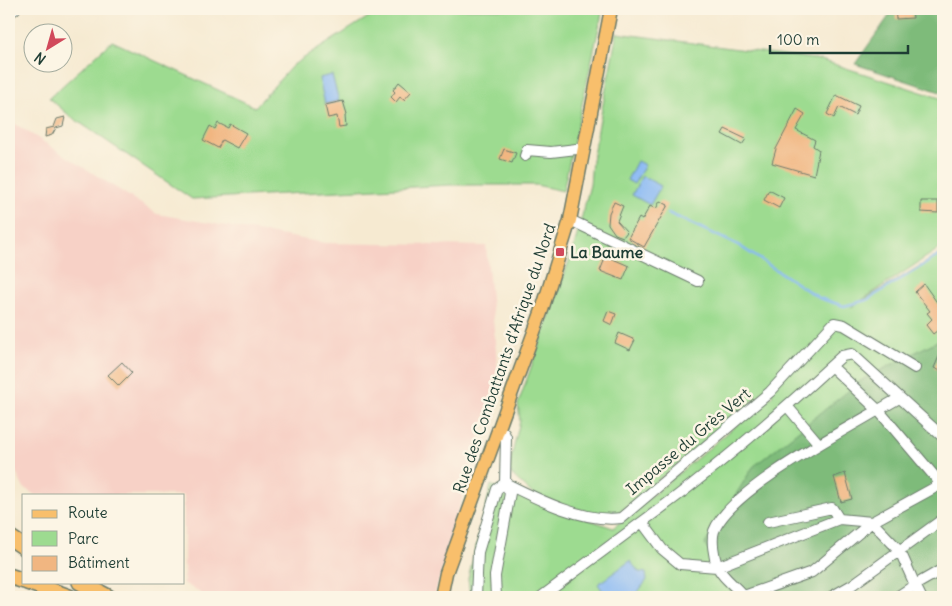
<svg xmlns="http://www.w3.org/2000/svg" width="952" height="606" font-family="Delius,sans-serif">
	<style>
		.built { fill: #f7d1c6 }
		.green { fill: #9ddb90; stroke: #5e8c62 }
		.forest { fill: #7ebb7a; stroke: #4e7c57 }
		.water { fill: #89b9f4; stroke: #547b94 }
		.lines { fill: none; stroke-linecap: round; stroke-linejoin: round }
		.stream { stroke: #89b9f4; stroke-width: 2.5 }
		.building { fill: #f1b681 }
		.minor-casing { stroke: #6a7a6b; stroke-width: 12 }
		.major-casing { stroke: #6a7a6b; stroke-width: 15 }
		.highway-casing { stroke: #6a7a6b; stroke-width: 18 }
		.minor { stroke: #fff; stroke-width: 10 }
		.major { stroke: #f8bf6c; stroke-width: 12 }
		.highway { stroke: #f8bf6c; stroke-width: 15 }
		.poi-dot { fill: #d1495b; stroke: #fcf5e5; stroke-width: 2 }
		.labels { text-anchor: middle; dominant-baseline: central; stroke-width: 5; stroke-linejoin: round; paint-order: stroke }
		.poi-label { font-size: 16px; font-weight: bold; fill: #1f3d34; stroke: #fcf5e5; text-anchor: start }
		.street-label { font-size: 16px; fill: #1f3d34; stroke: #fcf5e5 }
	</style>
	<rect width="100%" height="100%" fill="#fcf5e5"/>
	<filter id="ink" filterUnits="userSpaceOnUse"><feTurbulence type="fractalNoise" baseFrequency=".02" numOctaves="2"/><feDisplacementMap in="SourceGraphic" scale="10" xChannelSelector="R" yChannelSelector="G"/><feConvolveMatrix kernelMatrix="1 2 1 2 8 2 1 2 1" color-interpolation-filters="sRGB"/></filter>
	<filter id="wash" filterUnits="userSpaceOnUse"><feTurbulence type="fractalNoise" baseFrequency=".0096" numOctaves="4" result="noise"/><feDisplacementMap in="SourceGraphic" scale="20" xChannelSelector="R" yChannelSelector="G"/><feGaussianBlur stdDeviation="1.12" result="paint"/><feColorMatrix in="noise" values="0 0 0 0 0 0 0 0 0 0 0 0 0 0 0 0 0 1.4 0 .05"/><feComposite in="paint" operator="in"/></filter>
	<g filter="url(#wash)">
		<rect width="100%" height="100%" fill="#f6ead1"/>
		<path class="built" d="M9 120 157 214 325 243 486 246 498 372 434 597H207L182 582H184V495H35L23 487 9 457Z"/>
		<path class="green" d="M381 9H603L563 191 536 185H450L192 199 70 116 49 98 112 41 255 107 293 65Z
			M617 33 821 60 943 99V246L850 308 943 252V597H470L468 579 491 485 613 528 773 395 768 388 619 513 607 517 536 497 508 471 520 421 518 404 574 247 590 185 592 160Z"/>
		<path class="forest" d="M894 9H943V93L855 64Z
			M943 338V597H734L705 544 753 467 862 380Z"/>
		<path class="water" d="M332 75 339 101 325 104 319 78Z
			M637 161 645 165 634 184 627 180Z
			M642 176 661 186 650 205 632 195Z
			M630 561 639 572 646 573 647 580 634 597H607L598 584Z"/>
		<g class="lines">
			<path class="stream" d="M668 213 738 245 819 298 844 306 867 300 943 253"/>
		</g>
		<g id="blocks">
			<path class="building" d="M895 9H912L913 18 896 19Z
				M399 82 411 92 404 100 400 97 396 102 391 97 395 92 393 90Z
				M836 95 859 106 855 115 839 107 834 118 827 114Z
				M343 101 347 114 345 115 346 126 339 127 337 116 328 118 325 105Z
				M797 109 805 114 796 130 815 140 813 146 819 150 814 175 772 163 776 149Z
				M65 117 63 126 56 128 52 135 45 137 46 129 54 127 57 119Z
				M218 123 228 128 230 124 246 133 237 148 222 140 218 148 203 140 210 126 215 129Z
				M725 129 746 139 742 145 722 134Z
				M504 149 516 153 512 163 500 159Z
				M769 190 784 198 779 208 764 200Z
				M660 201 668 205 644 247 628 238 639 218 642 220 650 206 656 209Z
				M921 201H938V213L921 212Z
				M614 202 623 206 617 221 627 232 623 237 615 234 608 224 609 213Z
				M606 256 629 266 623 280 600 271Z
				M924 284 943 311V326L933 334 926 325 932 319 927 313 930 311 915 292Z
				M608 311 616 314 612 325 604 321Z
				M619 333 635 340 630 350 615 343Z
				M943 347V372L934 368Z
				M122 362 132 373 119 386 108 375Z
				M845 473 852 499 841 502 834 477Z"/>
		</g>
	</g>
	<g filter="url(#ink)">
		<use href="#blocks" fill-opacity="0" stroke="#6a7a6b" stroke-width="1"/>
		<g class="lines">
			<g class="minor-casing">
				<path id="minor" d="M9 13 15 9
					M525 156 527 150 551 152 585 148
					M570 220 698 281
					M787 406 819 444
					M505 483C537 499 584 523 621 518L770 392 834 323 844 325 915 368
					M941 484 879 411 831 366 842 356 852 354 943 437
					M642 522C710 473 770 422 831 366
					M768 522 832 508 839 519
					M744 596 812 572 872 522 900 551 915 585 897 597
					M476 597 478 552 497 489 505 483
					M496 597 495 576 510 493 505 483 506 437 504 433 497 430
					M541 597 642 522 662 549 680 564 717 567 839 519 872 522 943 483
					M744 597C737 587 721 577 717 565 714 557 711 540 714 531 731 487 857 424 899 398
					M831 597 852 585 943 519
					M921 597 915 585 943 569"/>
			</g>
			<g class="major-casing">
				<path id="major" d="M441 597 446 573 542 310 570 220 611 9"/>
			</g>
			<g class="highway-casing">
				<path id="highway" d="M9 537 24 547
					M9 576 24 581
					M27 582 69 597
					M80 582 108 597"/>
			</g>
			<use href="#minor" class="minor"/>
			<use href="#major" class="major"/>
			<use href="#highway" class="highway"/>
		</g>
	</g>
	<rect class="poi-dot" x="555" y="247" width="10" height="10" rx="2.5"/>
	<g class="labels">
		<g class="poi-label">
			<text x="570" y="252">La Baume</text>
		</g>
		<g class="street-label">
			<text transform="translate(504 358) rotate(-71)">Rue des Combattants d'Afrique du Nord</text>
			<text transform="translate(688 441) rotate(-40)">Impasse du Grès Vert</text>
		</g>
	</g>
	<rect width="952" height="606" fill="none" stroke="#fcf5e5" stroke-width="30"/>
	<rect x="22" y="494" width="162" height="90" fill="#fcf5e5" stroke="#a4ab9e"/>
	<rect x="32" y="510" width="25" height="8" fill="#f8bf6c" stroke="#a4ab9e"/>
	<text x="68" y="518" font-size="15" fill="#1f3d34">Route</text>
	<rect x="32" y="531" width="25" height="15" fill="#9ddb90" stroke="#a4ab9e"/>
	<text x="68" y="544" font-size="15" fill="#1f3d34">Parc</text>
	<rect x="32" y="556" width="25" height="15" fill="#f1b681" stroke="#a4ab9e"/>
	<text x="68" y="568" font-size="15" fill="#1f3d34">Bâtiment</text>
	<g transform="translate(48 48) rotate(217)"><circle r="24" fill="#fcf5e5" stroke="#a4ab9e"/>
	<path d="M0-4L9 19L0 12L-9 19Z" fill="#d1495b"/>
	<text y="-8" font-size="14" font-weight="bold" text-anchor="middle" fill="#1f3d34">N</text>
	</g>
	<path d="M770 45v8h138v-8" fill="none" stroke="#1f3d34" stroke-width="2.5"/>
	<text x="777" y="45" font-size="15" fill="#1f3d34" stroke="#fcf5e5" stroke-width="4" paint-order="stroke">100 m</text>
</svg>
